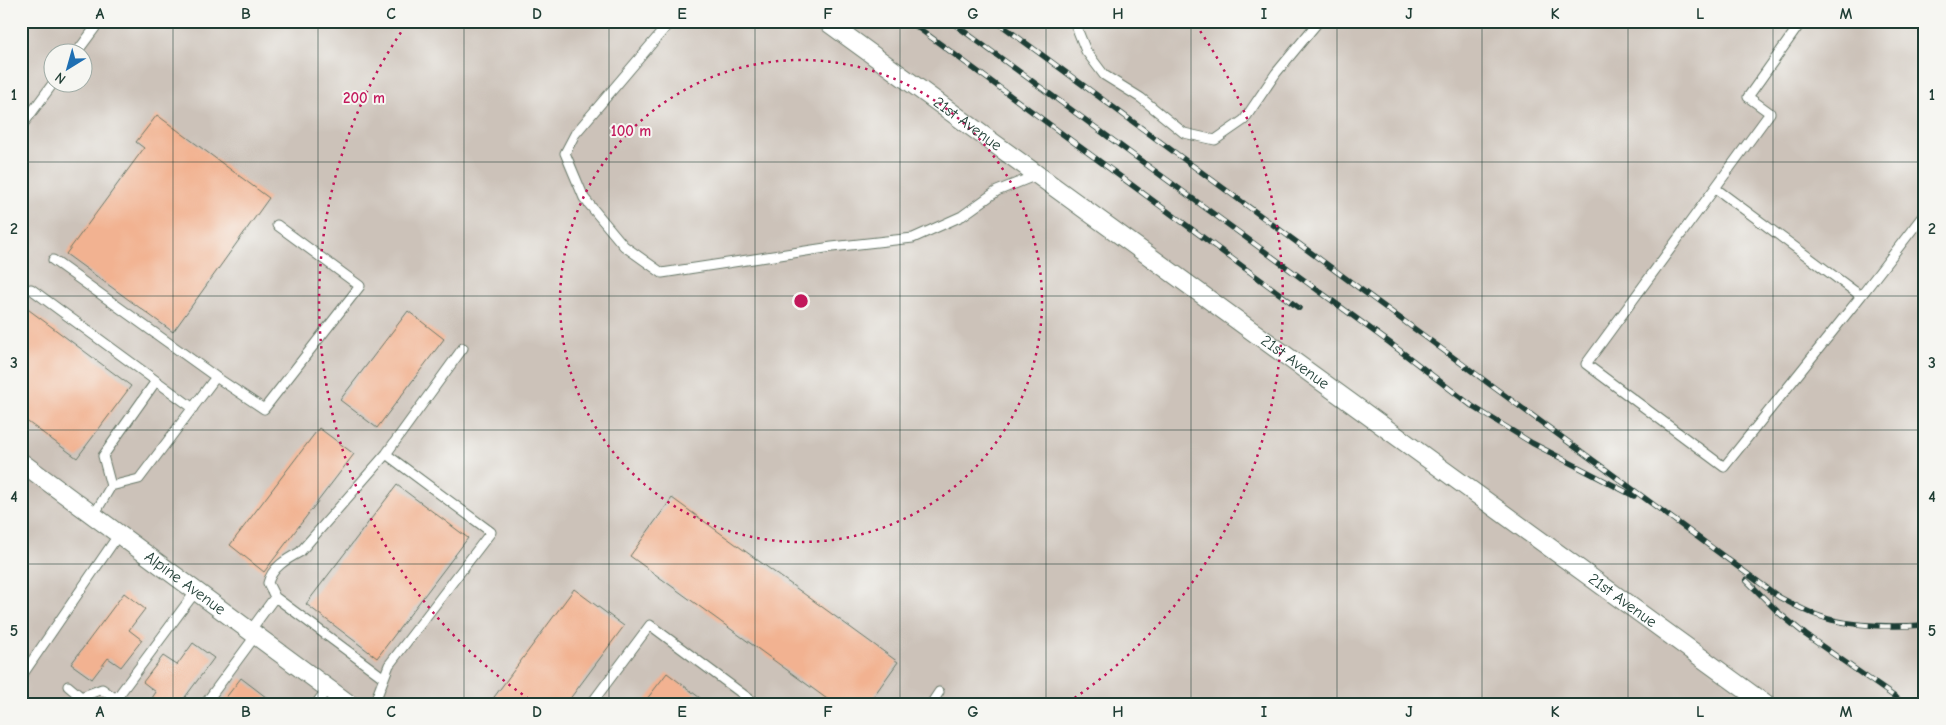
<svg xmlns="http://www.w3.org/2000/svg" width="1946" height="725" font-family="'Comic Neue',sans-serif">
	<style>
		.industrial { fill: #ccc2b9; fill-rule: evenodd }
		.building { fill: #f2b291 }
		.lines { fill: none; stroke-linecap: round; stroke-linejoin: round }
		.lane-casing { stroke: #677767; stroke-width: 11 }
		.street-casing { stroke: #677767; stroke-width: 20 }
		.lane { stroke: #fff; stroke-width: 9 }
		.street { stroke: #fff; stroke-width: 18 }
		.rail-casing { stroke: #1f3d34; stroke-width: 5.5 }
		.rail { stroke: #f6f6f2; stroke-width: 4; stroke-dasharray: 11; stroke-linecap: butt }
		.grid { fill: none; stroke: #1f3d34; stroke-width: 1; stroke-opacity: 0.55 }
		.ring { fill: none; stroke: #c2185b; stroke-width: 2.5; stroke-dasharray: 2.5 5 }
		.labels { text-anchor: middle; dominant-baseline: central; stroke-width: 4; stroke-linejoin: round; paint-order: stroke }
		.street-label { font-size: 16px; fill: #1f3d34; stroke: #f6f6f2 }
		.centre { fill: #c2185b; stroke: #f6f6f2; stroke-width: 2.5 }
		.ring-label { font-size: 15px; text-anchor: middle; font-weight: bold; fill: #c2185b; stroke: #f6f6f2; stroke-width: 4; stroke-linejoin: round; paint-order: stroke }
		.neatline { fill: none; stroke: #1f3d34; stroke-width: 2 }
		.grid-label { font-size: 16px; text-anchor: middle; font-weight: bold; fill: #1f3d34 }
	</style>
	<rect width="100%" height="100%" fill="#f6f6f2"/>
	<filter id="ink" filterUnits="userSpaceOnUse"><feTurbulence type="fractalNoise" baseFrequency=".02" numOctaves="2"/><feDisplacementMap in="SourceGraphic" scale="10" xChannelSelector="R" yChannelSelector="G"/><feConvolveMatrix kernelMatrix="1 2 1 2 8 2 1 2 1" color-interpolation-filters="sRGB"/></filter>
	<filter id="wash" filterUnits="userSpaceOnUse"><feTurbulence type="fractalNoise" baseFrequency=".0096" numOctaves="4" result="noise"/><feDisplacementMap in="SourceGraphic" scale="20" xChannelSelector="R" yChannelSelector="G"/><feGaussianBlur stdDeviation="1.12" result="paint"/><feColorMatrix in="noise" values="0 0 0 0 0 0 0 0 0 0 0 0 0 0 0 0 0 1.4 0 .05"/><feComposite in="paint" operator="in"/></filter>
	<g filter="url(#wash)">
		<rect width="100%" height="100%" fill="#ece3c5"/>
		<path class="industrial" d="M21 21H1925V704H21ZM52 52H82V82H52Z"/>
		<g id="blocks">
			<path class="building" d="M157 115 269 198 173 332 66 254 144 148 136 142Z
				M21 304 131 386 77 458 21 417Z
				M408 311 444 339 377 428 340 400Z
				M319 428 354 454 264 572 230 545Z
				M397 485 468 538 377 658 306 604Z
				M672 498 898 662 868 704H834L630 556Z
				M574 589 624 626 566 704H489Z
				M124 593 145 609 129 630 142 640 121 667 108 658 92 679 71 664Z
				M193 643 214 658 180 704H148L156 692 143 682 163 656 177 665Z
				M667 673 708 704H643Z
				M241 678 275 704H221Z"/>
		</g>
	</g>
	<g filter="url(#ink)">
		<use href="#blocks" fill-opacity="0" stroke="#677767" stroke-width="1"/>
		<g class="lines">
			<g class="lane-casing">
				<path id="lane" d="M671 21 575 134 565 153 584 198 624 246 662 273 832 247 913 238 962 216 997 191 1037 175
					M1074 21 1086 51 1104 75 1141 98 1184 133 1215 140 1244 120 1276 73 1319 21
					M1802 21 1748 97 1770 113 1715 188 1861 296 1925 213
					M77 52 100 21
					M21 127 54 82
					M1715 188 1586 364 1724 467 1861 296
					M53 260 216 377 264 409 360 286 277 225
					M31 289 193 408
					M111 486 103 456 156 381
					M94 515 111 486 139 479 216 377
					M275 597 384 678
					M250 631 275 597 268 583C272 567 287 559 300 552L386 454 463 348
					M21 677 119 534
					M68 686 81 697 102 689 116 699 196 591
					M205 704 256 635
					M316 704 328 688
					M374 704 389 665 491 532 386 454
					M591 704 650 625 756 704
					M931 704 939 692"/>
			</g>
			<g class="street-casing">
				<g id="street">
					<path id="s1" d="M826 21 1765 704"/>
					<path id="s2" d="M21 462 349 704"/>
				</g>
			</g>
			<use href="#lane" class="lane"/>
			<use href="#street" class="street"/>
			<g class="rail-casing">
				<path id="rail" d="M909 21 1299 308
					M950 21 1390 343 1472 406 1532 443 1634 496
					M996 21 1779 597C1796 606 1813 615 1832 620 1863 627 1894 627 1925 625
					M1746 580 1779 613 1806 635 1905 704"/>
			</g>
			<use href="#rail" class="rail"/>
		</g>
	</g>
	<path class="grid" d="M173 21V704M318 21V704M464 21V704M609 21V704M755 21V704M900 21V704M1046 21V704M1191 21V704M1337 21V704M1482 21V704M1628 21V704M1773 21V704M21 162H1925M21 296H1925M21 430H1925M21 564H1925"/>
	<g class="ring">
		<circle cx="801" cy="301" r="241"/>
		<path d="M535 703A482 482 0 0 1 406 25M1196 25A482 482 0 0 1 1067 703"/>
	</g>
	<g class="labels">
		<g class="street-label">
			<text stroke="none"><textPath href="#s1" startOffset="175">21st Avenue</textPath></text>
			<text stroke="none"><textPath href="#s1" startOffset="580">21st Avenue</textPath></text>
			<text stroke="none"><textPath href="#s2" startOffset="204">Alpine Avenue</textPath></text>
			<text stroke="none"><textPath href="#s1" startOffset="985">21st Avenue</textPath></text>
		</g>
	</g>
	<circle cx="801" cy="301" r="8" class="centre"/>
	<g class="ring-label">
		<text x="364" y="103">200 m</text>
		<text x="631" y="136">100 m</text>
	</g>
	<rect width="1946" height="725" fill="none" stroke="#f6f6f2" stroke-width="55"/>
	<g transform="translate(68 68) rotate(217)"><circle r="24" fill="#f6f6f2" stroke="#a0aca6"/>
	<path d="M0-4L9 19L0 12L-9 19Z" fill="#1f6fb2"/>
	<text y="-8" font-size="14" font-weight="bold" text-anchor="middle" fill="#1f3d34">N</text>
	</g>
	<rect x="28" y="28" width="1890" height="670" class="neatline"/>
	<g class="grid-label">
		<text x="100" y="19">A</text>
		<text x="246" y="19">B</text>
		<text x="391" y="19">C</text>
		<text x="537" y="19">D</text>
		<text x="682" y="19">E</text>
		<text x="828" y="19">F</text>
		<text x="973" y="19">G</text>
		<text x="1118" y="19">H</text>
		<text x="1264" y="19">I</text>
		<text x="1409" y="19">J</text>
		<text x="1555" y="19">K</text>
		<text x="1700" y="19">L</text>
		<text x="1846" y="19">M</text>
		<text x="14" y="100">1</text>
		<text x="1932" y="100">1</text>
		<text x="14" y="234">2</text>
		<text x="1932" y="234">2</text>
		<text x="14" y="368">3</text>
		<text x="1932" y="368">3</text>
		<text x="14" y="502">4</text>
		<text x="1932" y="502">4</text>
		<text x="14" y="636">5</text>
		<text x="1932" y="636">5</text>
		<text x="100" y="717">A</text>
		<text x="246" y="717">B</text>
		<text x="391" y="717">C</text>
		<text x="537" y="717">D</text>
		<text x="682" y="717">E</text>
		<text x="828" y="717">F</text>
		<text x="973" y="717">G</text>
		<text x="1118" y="717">H</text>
		<text x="1264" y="717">I</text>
		<text x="1409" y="717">J</text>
		<text x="1555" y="717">K</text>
		<text x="1700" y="717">L</text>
		<text x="1846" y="717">M</text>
	</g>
</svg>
